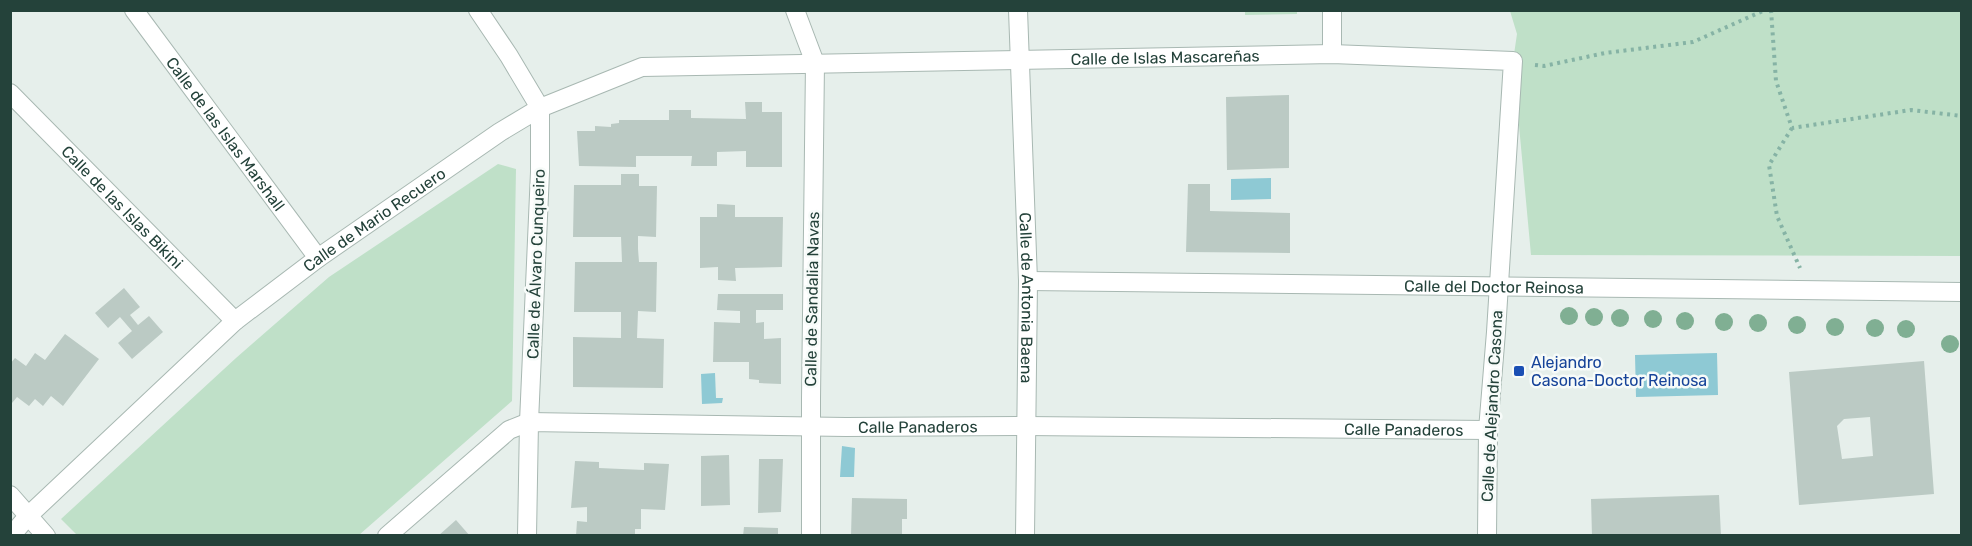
<svg xmlns="http://www.w3.org/2000/svg" width="1972" height="546" font-family="Rubik,sans-serif">
	<style>
		.green { fill: #bfe0c8 }
		.water { fill: #8ec9d4 }
		.building { fill: #bbcac4; fill-rule: evenodd }
		.lines { fill: none; stroke-linecap: round; stroke-linejoin: round }
		.minor-casing { stroke: #a8b8b2; stroke-width: 20 }
		.path { stroke: #86b3a5; stroke-width: 4; stroke-dasharray: 3 4.5; stroke-linecap: butt }
		.minor { stroke: #fff; stroke-width: 18 }
		.tree { fill: #80af93 }
		.transit-dot { fill: #1a4fb4; stroke: #f7fbf9; stroke-width: 2 }
		.labels { text-anchor: middle; dominant-baseline: central; stroke-width: 5; stroke-linejoin: round; paint-order: stroke }
		.street-label { font-size: 16px; fill: #24423a; stroke: #f7fbf9 }
		.transit-label { font-size: 16px; fill: #164399; stroke: #f7fbf9; text-anchor: start }
	</style>
	<rect width="100%" height="100%" fill="#e6efeb"/>
	<path class="green" d="M1245 11H1297V14L1245 15Z
		M1510 11H1961V256L1531 255 1513 61 1517 34Z
		M498 164 516 169 512 401 359 535H77L61 519 236 358 329 277Z"/>
	<path class="water" d="M1271 178V199L1231 200V179Z
		M1717 353 1718 395 1636 397 1635 355Z
		M715 373 716 398H723L722 403 702 404 701 374Z
		M842 446 855 448 854 477H840Z"/>
	<path class="building" d="M1289 95V168L1227 170 1226 97Z
		M745 102H762V112H782V167H746V151L717 152V166H691L692 156H636V167L579 166 577 131H595V126L611 127V124L619 123V120H669V110H691V118L746 119Z
		M621 174H639V186H657L656 237 638 236V249L639 262H657L656 312 638 311 637 338 664 339 663 388 573 387V337L621 338V312H574L575 262H622L621 237H573L574 185H621Z
		M1188 184H1210V211L1290 213V253L1186 252Z
		M717 204 735 205V217H783L782 267 735 268 736 281 718 280V267L700 268V217H717Z
		M124 288 140 307 130 315 138 325 149 316 163 332 132 359 118 343 132 331 120 317 108 328 95 313Z
		M718 294H783V310H756V323L764 322V339L781 338V384L759 383V380L749 379V362H713L714 322 740 323V311L717 310Z
		M65 334 99 359 63 406 51 396 43 406 35 399 29 406 17 397 12 403 10 401V364L15 358 26 366 35 353 45 360Z
		M1924 361 1934 494 1799 505 1789 372ZM1870 417 1873 456 1842 459 1837 426 1844 419Z
		M729 455 730 505 701 506V456Z
		M759 459H783L781 512 758 513Z
		M575 461 599 462V468L644 470V463L669 464 665 510 641 509V529H635V536H576L577 521 587 522V507L571 508Z
		M1719 495 1721 536H1592L1591 499Z
		M852 498 907 499V519H902V536H851Z
		M456 520 470 536H438Z
		M744 527 778 528V536H743Z"/>
	<g class="lines">
		<g class="minor-casing">
			<g id="minor">
				<path id="s1" d="M134 10 318 258"/>
				<path d="M478 10 509 56 540 108V172L529 422 527 536"/>
				<path d="M795 10 815 63 811 399V536"/>
				<path id="s2" d="M1018 10 1028 281 1025 536"/>
				<path d="M1332 10V54"/>
				<path id="s3" d="M10 93 235 321"/>
				<path id="s4" d="M1028 281 1962 292"/>
				<path d="M10 495 46 536"/>
				<path id="s5" d="M11 536 28 516 235 321 318 258 500 132 540 108 642 67 1332 54 1513 61 1496 332 1488 430 1487 536"/>
				<path id="s6" d="M387 536 509 430 529 422 846 427 1025 426 1488 430"/>
			</g>
		</g>
		<path class="path" d="M1771 10 1776 81 1792 128 1911 110 1962 116
			M1535 65 1544 66 1605 53 1693 42 1765 10
			M1792 128 1769 165 1777 216 1800 268"/>
		<use href="#minor" class="minor"/>
	</g>
	<g class="tree">
		<circle cx="1569" cy="316" r="9"/>
		<circle cx="1594" cy="317" r="9"/>
		<circle cx="1620" cy="318" r="9"/>
		<circle cx="1653" cy="319" r="9"/>
		<circle cx="1685" cy="321" r="9"/>
		<circle cx="1724" cy="322" r="9"/>
		<circle cx="1758" cy="323" r="9"/>
		<circle cx="1797" cy="325" r="9"/>
		<circle cx="1835" cy="327" r="9"/>
		<circle cx="1875" cy="328" r="9"/>
		<circle cx="1906" cy="329" r="9"/>
		<circle cx="1950" cy="344" r="9"/>
	</g>
	<rect class="transit-dot" x="1513" y="365" width="12" height="12" rx="3"/>
	<g class="labels">
		<g class="street-label">
			<text stroke="none"><textPath href="#s5" startOffset="1316">Calle de Islas Mascareñas</textPath></text>
			<text stroke="none"><textPath href="#s1" startOffset="154">Calle de las Islas Marshall</textPath></text>
			<text stroke="none"><textPath href="#s3" startOffset="160">Calle de las Islas Bikini</textPath></text>
			<text stroke="none"><textPath href="#s5" startOffset="483">Calle de Mario Recuero</textPath></text>
			<text transform="translate(536 264) rotate(-88)">Calle de Álvaro Cunqueiro</text>
			<text stroke="none"><textPath href="#s4" startOffset="466">Calle del Doctor Reinosa</textPath></text>
			<text stroke="none"><textPath href="#s2" startOffset="288">Calle de Antonia Baena</textPath></text>
			<text transform="translate(812 299) rotate(-89)">Calle de Sandalia Navas</text>
			<text transform="translate(1492 406) rotate(-87)">Calle de Alejandro Casona</text>
			<text stroke="none"><textPath href="#s6" startOffset="572">Calle Panaderos</textPath></text>
			<text stroke="none"><textPath href="#s6" startOffset="1058">Calle Panaderos</textPath></text>
		</g>
		<g class="transit-label">
			<text x="1531" y="362">Alejandro<tspan x="1531" dy="18">Casona-Doctor Reinosa</tspan></text>
		</g>
	</g>
	<rect width="1972" height="546" fill="none" stroke="#24423a" stroke-width="24"/>
</svg>
